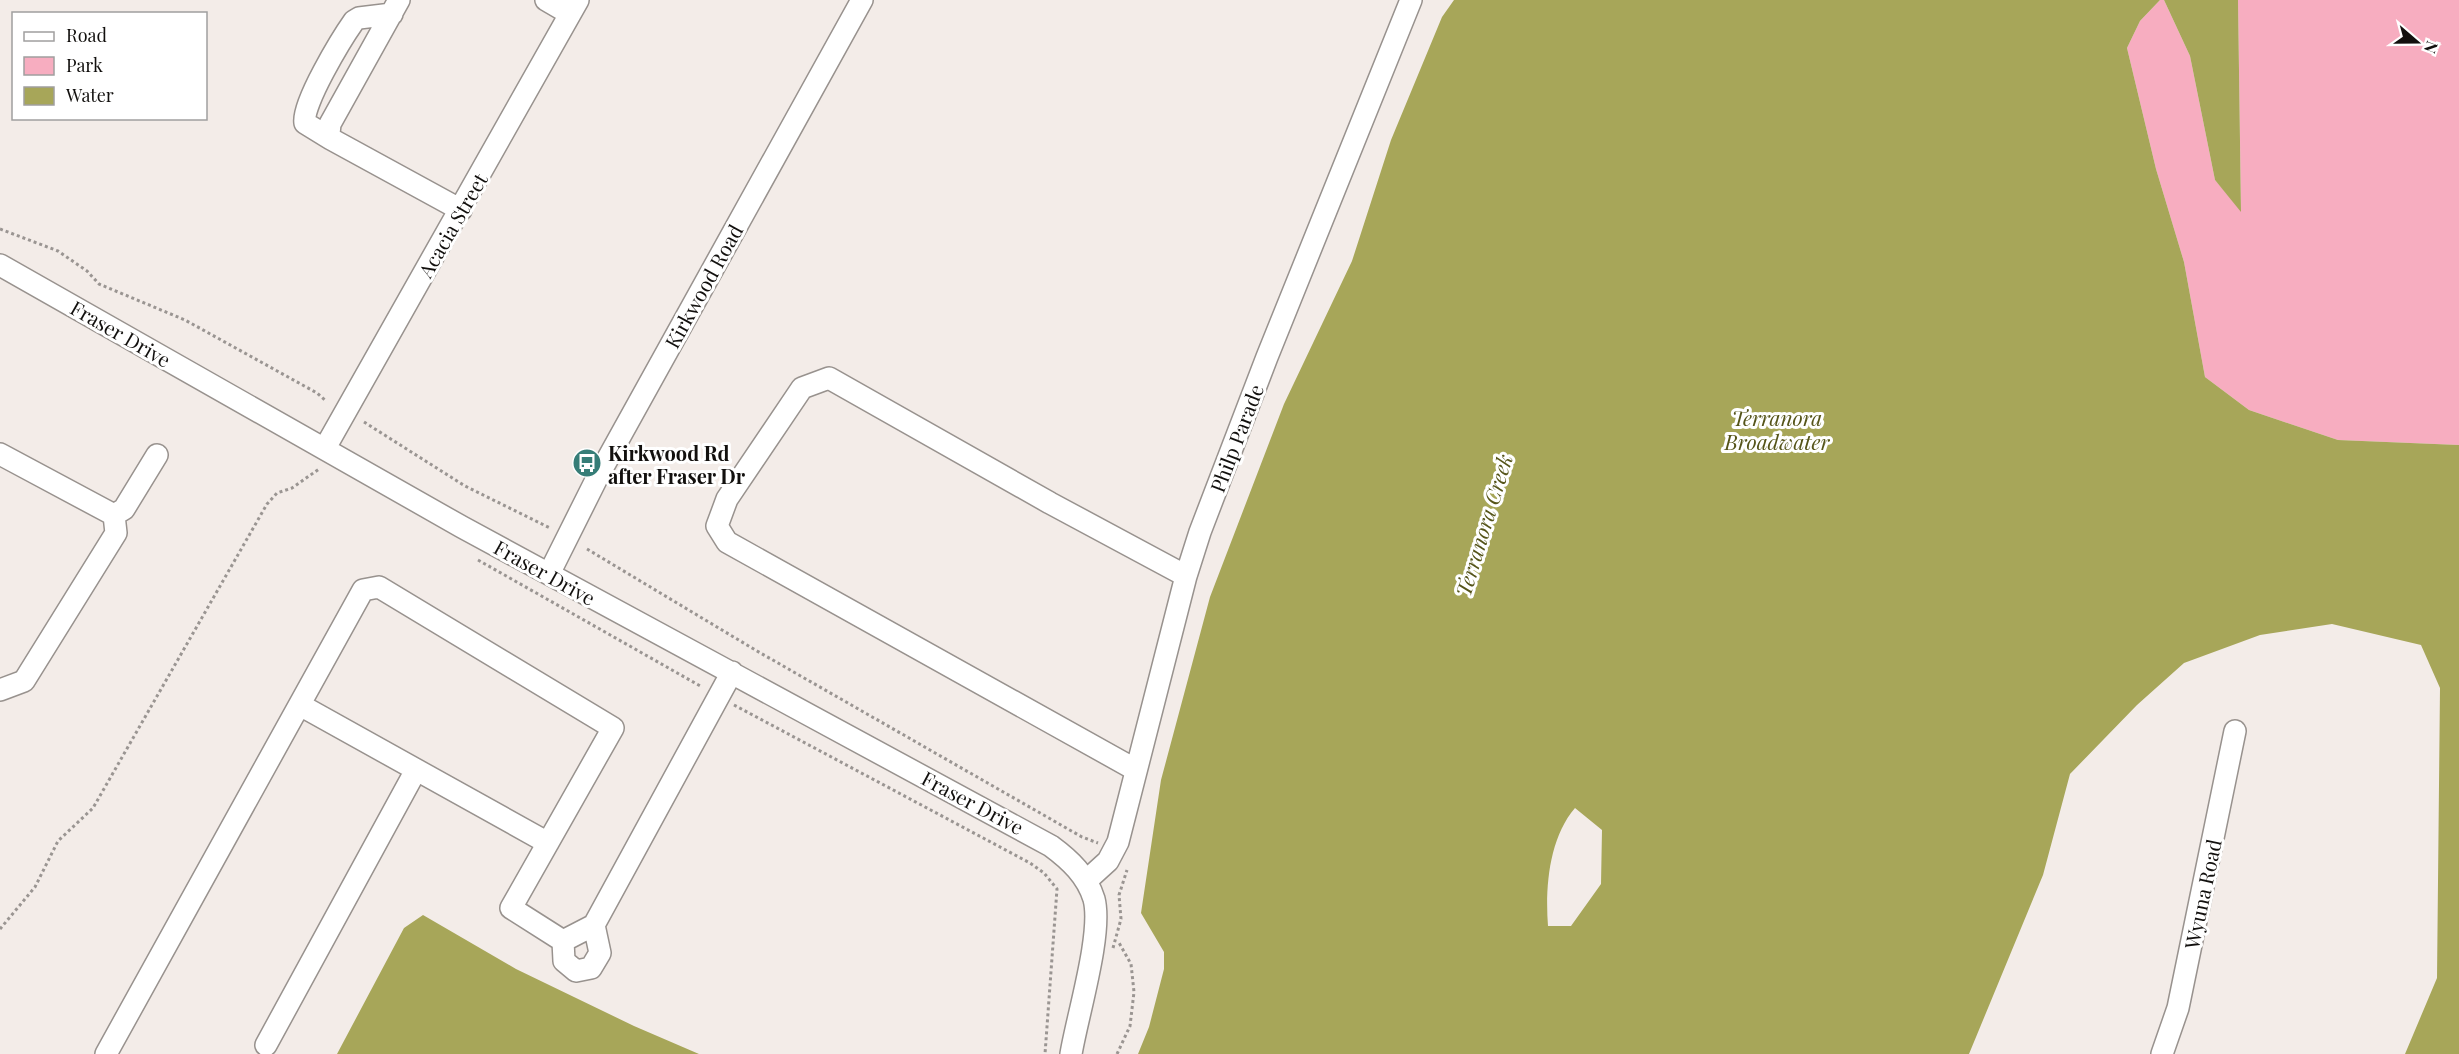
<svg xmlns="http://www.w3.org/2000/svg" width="2459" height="1054" font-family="'Playfair Display',serif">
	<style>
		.green { fill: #f7adc0 }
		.water { fill: #a7a659; fill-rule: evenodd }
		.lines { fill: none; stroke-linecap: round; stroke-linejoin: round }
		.minor-casing { stroke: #98928e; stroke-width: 24 }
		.path { stroke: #9a9592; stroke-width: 3; stroke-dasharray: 3 3; stroke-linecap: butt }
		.minor { stroke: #fff; stroke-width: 21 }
		.labels { text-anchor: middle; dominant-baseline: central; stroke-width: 6; stroke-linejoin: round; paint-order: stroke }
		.street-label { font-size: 20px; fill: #12100e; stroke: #fff }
		.poi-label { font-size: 20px; font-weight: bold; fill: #12100e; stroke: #fff; text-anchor: start }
		.water-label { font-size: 21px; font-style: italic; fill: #555419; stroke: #fff }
	</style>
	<rect width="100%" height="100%" fill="#f3ece8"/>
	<path class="green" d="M2160 0H2164L2190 56 2215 180 2241 210 2238 0H2459V445L2338 440 2249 410 2205 377 2184 262 2156 169 2127 48 2140 21Z"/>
	<path class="water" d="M1454 0H2160L2140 21 2127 48 2156 169 2184 262 2205 377 2249 410 2338 440 2459 445V1054H2405L2437 978 2440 688 2421 645 2332 624 2260 635 2184 663 2137 705 2070 774 2043 875 1969 1054H1138L1149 1027 1164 969V952L1141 913 1161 780 1210 597 1284 404 1352 261 1391 140 1442 17ZM1575 808 1602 830 1601 884 1571 926H1548C1545 888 1549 838 1575 808Z
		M2164 0H2238L2241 212 2215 180 2190 56Z
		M423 915 516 969 634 1026 699 1054H337L404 928Z"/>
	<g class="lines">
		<g class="minor-casing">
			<path id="minor" d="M399 0 330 124 329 134 331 139 461 210
				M546 0 570 14
				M331 139 305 123C301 105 342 38 354 21L359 18 392 14
				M0 265 462 527 1051 846C1070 860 1087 876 1094 899 1103 933 1077 1017 1071 1054
				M325 448 578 0
				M0 454 114 515 116 533 24 681 0 690
				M114 515 124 509 157 455
				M549 574 597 478 862 0
				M300 705 548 843
				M1136 770 727 542 717 526 727 499 802 388 829 378 1050 503 1186 576
				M1086 881 1108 861 1118 842 1186 576 1200 532 1267 357 1411 0
				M594 925 563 941 564 961 576 971 591 968 600 953 594 925 732 672
				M266 1045 416 770
				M106 1054 363 590 379 587 613 728 511 908 563 941
				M2162 1054 2178 1008 2235 731"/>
		</g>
		<path class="path" d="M0 229 58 251 87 271 99 284 185 320 317 393 325 400
			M364 422 465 486 550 528
			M587 549 757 651 1082 837 1098 843
			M478 560 702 687
			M734 705 1030 863 1044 873 1057 889 1045 1054
			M0 929 35 887 58 841 93 808 267 504 277 493 292 488 319 469
			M1113 948 1121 919 1119 895 1127 870
			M1117 1054 1130 1026 1134 992 1131 964 1118 941"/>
		<use href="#minor" class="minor"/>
	</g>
	<defs>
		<g id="bus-disc" transform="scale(1.5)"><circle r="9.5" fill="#367d77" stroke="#fff"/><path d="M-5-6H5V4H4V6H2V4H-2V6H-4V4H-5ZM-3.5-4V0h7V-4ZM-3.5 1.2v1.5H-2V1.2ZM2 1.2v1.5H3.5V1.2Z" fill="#fff"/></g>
	</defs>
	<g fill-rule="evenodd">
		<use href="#bus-disc" x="587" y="463"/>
	</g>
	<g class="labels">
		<g class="street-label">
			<text transform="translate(452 225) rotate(-60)">Acacia Street</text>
			<text transform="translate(703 286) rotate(-61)">Kirkwood Road</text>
			<text transform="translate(121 333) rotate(30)">Fraser Drive</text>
			<text transform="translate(1236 438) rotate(-69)">Philp Parade</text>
			<text transform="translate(545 572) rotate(29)">Fraser Drive</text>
			<text transform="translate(973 802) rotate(28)">Fraser Drive</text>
			<text transform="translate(2202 894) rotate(-78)">Wyuna Road</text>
		</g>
		<g class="poi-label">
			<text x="608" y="452">Kirkwood Rd<tspan x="608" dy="23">after Fraser Dr</tspan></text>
		</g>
		<g class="water-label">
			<text x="1777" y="417">Terranora<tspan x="1777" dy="24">Broadwater</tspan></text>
			<text transform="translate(1483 525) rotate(-73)">Terranora Creek</text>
		</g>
	</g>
	<rect x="12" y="12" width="195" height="108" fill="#ffffff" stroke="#a09f9f" stroke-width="1.5"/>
	<rect x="24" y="32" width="30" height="9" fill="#ffffff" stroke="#a09f9f" stroke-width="1.5"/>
	<text x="66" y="42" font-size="18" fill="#12100e">Road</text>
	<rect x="24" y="57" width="30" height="18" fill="#f7adc0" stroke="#a09f9f" stroke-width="1.5"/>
	<text x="66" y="72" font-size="18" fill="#12100e">Park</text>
	<rect x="24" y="87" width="30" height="18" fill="#a7a659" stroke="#a09f9f" stroke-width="1.5"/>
	<text x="66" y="102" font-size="18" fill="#12100e">Water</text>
	<g transform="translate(2417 42) rotate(110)" stroke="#ffffff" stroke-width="4.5" paint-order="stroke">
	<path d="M0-4.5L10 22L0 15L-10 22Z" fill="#12100e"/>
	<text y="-9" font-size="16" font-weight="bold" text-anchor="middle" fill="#12100e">N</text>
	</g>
</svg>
